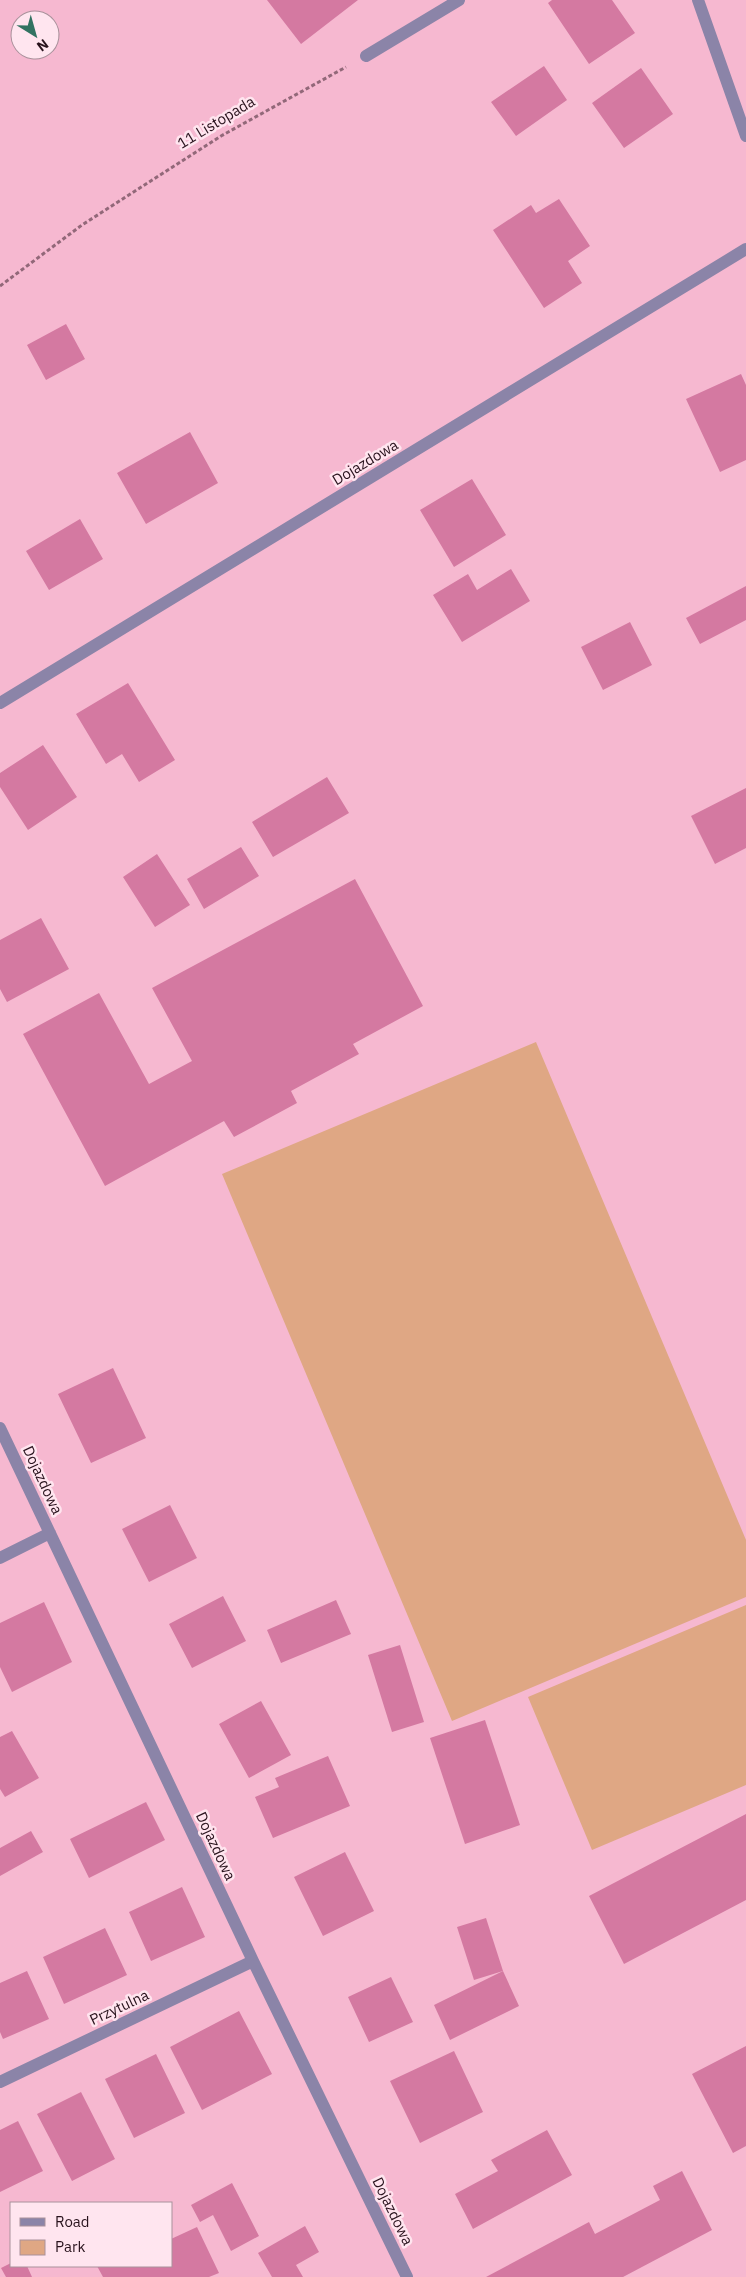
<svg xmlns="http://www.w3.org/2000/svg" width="746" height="2277" font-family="'IBM Plex Sans',sans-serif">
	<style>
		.green { fill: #dfa784 }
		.building { fill: #d479a1 }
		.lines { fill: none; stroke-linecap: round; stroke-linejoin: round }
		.path { stroke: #926879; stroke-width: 3; stroke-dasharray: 4 2.5; stroke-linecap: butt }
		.minor { stroke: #8b84a8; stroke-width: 12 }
		.labels { text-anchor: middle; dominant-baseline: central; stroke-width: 5; stroke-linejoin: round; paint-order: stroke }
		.street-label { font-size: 15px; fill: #28121c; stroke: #ffe5ef }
	</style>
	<rect width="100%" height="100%" fill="#f6b8d0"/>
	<path class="green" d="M536 1042 746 1540V1597L452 1721 222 1174Z
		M746 1605V1785L592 1850 528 1697Z"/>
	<path class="building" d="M267 0H358L301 44Z
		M552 0H612L635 33 589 64 548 3Z
		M544 66 567 100 516 136 491 102Z
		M641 68 673 114 624 148 592 103Z
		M559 199 590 246 568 261 582 283 544 308 493 230 531 205 536 213Z
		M66 324 85 359 46 380 27 345Z
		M741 374 746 385V460L720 472 686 399Z
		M190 432 218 483 146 524 117 473Z
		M472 479 506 535 454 567 420 510Z
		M80 519 103 559 49 590 26 551Z
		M511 569 530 601 462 642 433 595 468 574 477 590Z
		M746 586V620L700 644 686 618Z
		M630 622 652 665 603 690 581 647Z
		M128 683 175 760 139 782 122 754 106 764 76 714Z
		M43 745 77 797 28 830 0 787V773Z
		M327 777 349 813 273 857 252 822Z
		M746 788V848L715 864 691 816Z
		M241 847 259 876 204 909 187 879Z
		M157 854 190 905 155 927 123 877Z
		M355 879 423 1006 353 1044 359 1054 291 1091 297 1103 234 1137 224 1121 105 1186 23 1034 99 993 149 1084 192 1061 152 988Z
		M41 918 69 969 7 1002 0 989V940Z
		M113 1368 146 1438 91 1463 58 1394Z
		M170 1505 197 1558 149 1582 122 1529Z
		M223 1596 246 1641 192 1668 169 1624Z
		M336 1600 351 1634 281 1663 267 1630Z
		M44 1602 72 1662 12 1692 0 1667V1623Z
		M400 1645 424 1722 392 1732 368 1655Z
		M261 1701 291 1755 249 1778 219 1724Z
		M485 1720 520 1825 465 1844 430 1738Z
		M12 1731 39 1778 5 1797 0 1789V1737Z
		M328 1756 350 1806 273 1838 255 1797 279 1787 275 1778Z
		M146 1802 165 1840 89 1878 70 1839Z
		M746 1814V1900L624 1964 589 1896Z
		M31 1831 43 1852 0 1876V1848Z
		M345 1852 374 1911 323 1936 294 1877Z
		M182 1887 205 1937 151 1961 129 1912Z
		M486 1918 503 1971 519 2006 450 2040 434 2005 503 1971 474 1980 457 1927Z
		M105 1928 127 1975 64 2004 43 1957Z
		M27 1971 49 2019 3 2039 0 2032V1983Z
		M391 1977 413 2022 369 2042 348 1997Z
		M239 2011 272 2074 202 2110 170 2047Z
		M746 2046V2146L733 2153 692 2074Z
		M454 2051 483 2112 420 2143 390 2081Z
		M156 2054 185 2113 134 2138 105 2079Z
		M81 2092 115 2159 72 2181 37 2114Z
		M18 2121 43 2171 0 2192V2130Z
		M547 2130 572 2175 473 2229 455 2194 498 2171 491 2160Z
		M682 2171 712 2230 623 2277H486L589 2222 595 2234 660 2200 653 2186Z
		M232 2183 259 2236 231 2251 213 2215 200 2222 191 2205Z
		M305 2226 319 2252 296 2265 303 2277H272L258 2253Z
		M197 2227 219 2273 209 2277H103L97 2266H171V2239Z
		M11 2263V2266H27L32 2277H6L1 2268Z"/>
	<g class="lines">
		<path class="path" d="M0 286 82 225 221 136 346 67"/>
		<path class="minor" d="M698 0 746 136
			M366 56 459 0
			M0 703 746 249
			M0 1428 253 1961 407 2277
			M0 1558 50 1533
			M0 2082 253 1961"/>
	</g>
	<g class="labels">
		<g class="street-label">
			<text transform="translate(216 122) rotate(-31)">11 Listopada</text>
			<text transform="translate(365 462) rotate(-31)">Dojazdowa</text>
			<text transform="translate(43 1480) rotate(65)">Dojazdowa</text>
			<text transform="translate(216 1846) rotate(65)">Dojazdowa</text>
			<text transform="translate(119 2007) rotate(-25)">Przytulna</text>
			<text transform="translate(393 2211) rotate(64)">Dojazdowa</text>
		</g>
	</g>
	<rect x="10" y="2202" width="162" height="65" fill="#ffe5ef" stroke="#a9919b"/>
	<rect x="20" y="2218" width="25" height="8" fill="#8b84a8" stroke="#a9919b"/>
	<text x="55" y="2227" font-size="15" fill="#28121c">Road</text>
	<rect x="20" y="2240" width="25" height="15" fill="#dfa784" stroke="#a9919b"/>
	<text x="55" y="2252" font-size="15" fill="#28121c">Park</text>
	<g transform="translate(35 35) rotate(143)"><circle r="24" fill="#ffe5ef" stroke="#a9919b"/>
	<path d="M0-4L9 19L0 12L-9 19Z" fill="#327261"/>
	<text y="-8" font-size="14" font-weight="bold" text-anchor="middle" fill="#28121c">N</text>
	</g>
</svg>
